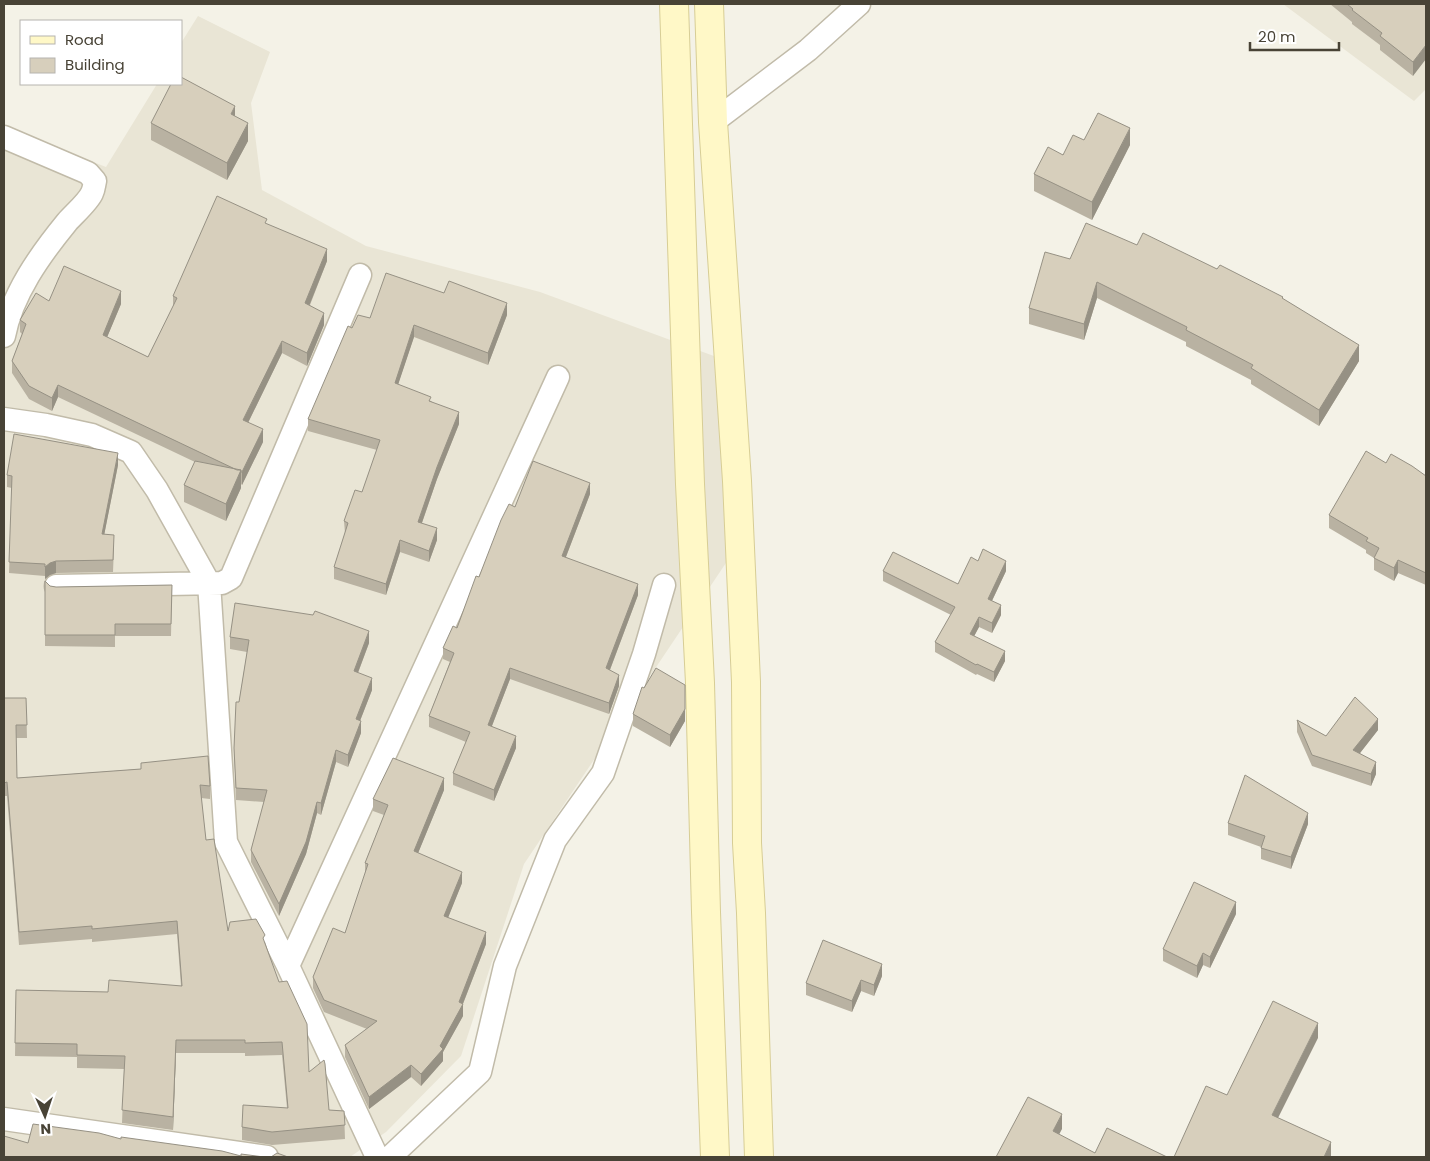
<svg xmlns="http://www.w3.org/2000/svg" width="1430" height="1161" font-family="Poppins,sans-serif">
	<style>
		.residential { fill: #e9e5d5 }
		.lines { fill: none; stroke-linecap: round; stroke-linejoin: round }
		.minor-casing { stroke: #c1bba9; stroke-width: 25 }
		.secondary-casing { stroke: #d7cd95; stroke-width: 30 }
		.minor { stroke: #fff; stroke-width: 22 }
		.secondary { stroke: #fff8c7; stroke-width: 28 }
		.wall { fill: #b9b2a2 }
		.shaded-wall { fill: #969184 }
		.building { fill: #d7cfbc; stroke: #969184 }
	</style>
	<rect width="100%" height="100%" fill="#f4f2e7"/>
	<path class="residential" d="M1283 4H1426V89L1414 101Z
		M198 16 270 52 251 103 262 190 366 246 540 292 722 359 736 548 524 864 461 1056 386 1132 350 1157H4V127L106 167 157 84H181V43Z"/>
	<g class="lines">
		<g class="minor-casing">
			<path id="minor" d="M713 122 808 50 859 4
				M4 137 88 173 95 181C94 185 94 189 92 193 88 202 74 214 67 222 40 255 12 294 4 336
				M4 419 46 425 92 435 131 452 157 490 209 583 226 842 288 966 377 1157
				M56 586 222 583 231 578 360 275
				M288 966 558 377
				M4 1119 267 1157
				M390 1157 480 1072 505 966 555 840 603 773 644 654 664 585"/>
		</g>
		<g class="secondary-casing">
			<path id="secondary" d="M674 4 690 484 700 683 706 912 715 1157
				M709 4 713 122 737 481 746 682 747 843 751 913 759 1157"/>
		</g>
		<use href="#minor" class="minor"/>
		<use href="#secondary" class="secondary"/>
	</g>
	<path class="wall" d="M1330 4H1426L1413 76 1380 50V45L1352 24V22Z
		M235 116 248 141 227 180 151 140V123Z
		M1084 140 1130 145 1092 220 1034 191V174Z
		M267 224 327 261 310 305 324 325 307 366 282 353 248 423 263 442 242 485 241 484V488L226 521 184 502V485L195 462 58 397 52 411 29 399 12 373V361L22 334 20 332V320L49 301 121 304 107 337 148 357 173 307V296Z
		M1137 245 1217 269 1283 299 1359 361 1319 426 1251 384V380L1186 346V342L1097 298 1084 340 1029 324V308L1070 259Z
		M507 315 488 365 414 337 398 384 431 401 459 424 437 479 422 523 437 540 429 562 400 552 386 595 334 579V567L345 533 344 521 362 492 377 450 308 431V419L352 328 370 318Z
		M1386 463 1426 476V585L1398 573 1394 581 1374 570V558L1366 553V550L1329 528V515Z
		M118 465 104 535 114 547 113 572 56 573 50 575 45 579V576L9 573 12 488 7 487V475Z
		M590 494 566 557 638 595 610 670 619 686 609 714 510 679 492 726 516 748 494 801 453 785V773L466 742 429 727V716L450 662 443 659V648L457 628 479 577 515 507Z
		M978 561 1006 571 992 601 1001 615 992 633 979 627 974 636 1005 661 994 682 977 674 976 675 935 652V642L951 615 883 581V571L958 584Z
		M45 581 50 586 56 587 172 585 171 636H115V647L45 646Z
		M230 637 369 643 358 673 372 690 360 721 361 733 348 767 336 762 321 815 317 813 306 854 279 916 251 862V850L264 802 236 800 234 748 239 702 247 652 230 649Z
		M4 698H26L27 738H16L17 778 141 769V763L210 786V799L201 798 206 840 228 931 265 942 309 1072 329 1110 344 1111 345 1139 272 1145 242 1140V1127L287 1108 282 1055 245 1056V1053H176L173 1130 122 1123 124 1069 77 1068V1057L15 1056 16 990 108 992 181 986 177 934 92 942V939L19 945 7 796H4Z
		M633 714 685 721 670 747 633 726Z
		M1297 720 1326 736 1378 730 1360 753 1376 774 1371 786 1312 766 1297 732Z
		M444 790 418 853 462 883 448 917 486 944 463 1004V1016L443 1052V1061L421 1086 411 1077 369 1109 345 1057V1045L367 1029 324 1012 313 988V977L345 933 365 875V863L384 815 373 811V799Z
		M1228 823 1308 824 1291 869 1261 859V847L1228 835Z
		M1236 914 1210 968 1203 965 1197 978 1163 961V949Z
		M882 976 874 996 861 991 852 1012 806 995V983Z"/>
	<path class="shaded-wall" d="M1426 45V59L1413 76V62Z
		M235 106V123L231 114Z
		M248 123V141L227 180V163Z
		M1130 128V145L1092 220V202Z
		M327 249V261L305 316V303Z
		M1097 282V298L1084 340V324Z
		M121 291V304L103 347V335Z
		M507 303V315L488 365V353Z
		M324 313V325L307 366V353Z
		M414 325V337L395 394V383Z
		M282 341V353L243 433V420Z
		M1359 345V361L1319 426V410Z
		M58 385V397L52 411V398Z
		M459 412V424L437 479 418 534V522L437 467Z
		M263 429V442L242 485V472Z
		M118 453V465L102 546V534Z
		M241 470V488L226 521V504Z
		M590 483V494L562 567V556Z
		M437 528V540L429 562V551Z
		M400 540V552L386 595V584Z
		M1398 560V573L1394 581V568Z
		M56 561V573L50 575 45 579V567L50 563Z
		M1006 561V571L988 609V599Z
		M638 584V595L606 680V668Z
		M1001 605V615L992 633V623Z
		M979 617V627L970 644V634Z
		M369 631V643L354 683V671Z
		M1005 651V661L994 682V672Z
		M510 668V679L488 736V725Z
		M619 675V686L609 714V703Z
		M372 678V690L356 731V719Z
		M685 709V721L670 747V735Z
		M1378 719V730L1353 762V750Z
		M361 721V733L348 767V755Z
		M516 736V748L494 801V790Z
		M336 750V762L321 815V803Z
		M1376 762V774L1371 786V774Z
		M444 778V790L414 863V851Z
		M317 802V813L306 854 279 916V904Z
		M1308 813V824L1291 869V857Z
		M462 872V883L444 928V916Z
		M1236 902V914L1210 968V957Z
		M486 932V944L462 1006 463 1004V1016L443 1052V1061L421 1086V1074L440 1046 459 1002Z
		M1203 953V965L1197 978V966Z
		M882 964V976L874 996V985Z
		M861 980V991L852 1012V1001Z
		M1318 1023V1038L1272 1130V1115Z
		M176 1040V1053L173 1130V1117Z
		M411 1065V1077L369 1109V1097Z
		M1062 1114V1129L1053 1146V1131Z
		M1331 1142V1157H1324Z"/>
	<path class="building" d="M1347 4H1426V45L1413 62 1380 36 1382 33 1352 10 1353 9Z
		M181 77 235 106 231 114 248 123 227 163 151 123 171 84H181Z
		M1098 113 1130 128 1092 202 1034 174 1048 147 1063 155 1073 135 1084 140Z
		M217 196 267 219 265 223 327 249 305 303 324 313 307 353 282 341 243 420 263 429 242 472H241V470H237L58 385 52 398 29 386 12 361 26 324 20 320 36 293 49 301 64 266 121 291 103 335 148 357 177 298 173 296Z
		M1086 223 1137 245 1143 233 1217 269 1220 265 1283 297 1282 298 1359 345 1319 410 1251 368 1253 365 1186 330 1187 327 1097 282 1084 324 1029 308 1045 252 1070 259Z
		M386 273 444 293 449 281 507 303 488 353 414 325 395 383 431 397 429 401 459 412 437 467 418 522 437 528 429 551 400 540 386 584 334 567 348 523 344 521 355 490 362 492 380 440 308 419 348 326 352 328 358 315 370 318Z
		M14 434 118 453 102 534 114 535 113 560 56 561 50 563 45 567V564L9 562 12 476 7 475Z
		M1366 451 1386 463 1391 454 1412 466 1426 476V573L1398 560 1394 568 1374 558 1379 548 1366 541 1368 538 1329 515Z
		M195 461 241 470 226 504 184 485Z
		M533 461 590 483 562 556 638 584 606 668 619 675 609 703 510 668 488 725 516 736 494 790 453 773 470 732 429 716 454 653 443 648 453 626 457 628 476 576 479 577 501 520 509 504 515 507Z
		M983 549 1006 561 988 599 1001 605 992 623 979 617 970 634 1005 651 994 672 977 664 976 665 935 642 955 607 883 571 893 552 958 584 971 557 978 561Z
		M45 581 50 586 56 587 172 585 171 624H115V635H45Z
		M235 603 313 615 315 611 369 631 354 671 372 678 356 719 361 721 348 755 336 750 321 803 317 802 306 842 279 904 251 850 267 790 236 788 234 748 236 702H239L249 640 230 637Z
		M656 668 685 685V709L670 735 633 714 642 687 644 688Z
		M1355 697 1378 719 1353 750 1376 762 1371 774 1312 755 1297 720 1326 736Z
		M4 698H26L27 725H16L17 778 141 769V763L208 756 210 786 200 785 206 840 214 839 228 931 230 922 256 919 265 935 263 938 279 982 287 981 307 1024 309 1072 324 1060 325 1064 329 1110 344 1111 345 1125 272 1132 242 1127 243 1105 288 1108 282 1042 245 1043V1040H176L173 1117 122 1110 125 1056 77 1055V1044L15 1043 16 990 108 992 109 980 182 986 177 921 92 929V926L19 932 7 782 4 783Z
		M393 758 444 778 414 851 462 872 444 916 486 932 459 1002 463 1004 440 1046 443 1049 421 1074 411 1065 369 1097 345 1045 377 1021 324 1000 313 977 333 928 345 933 368 864 365 863 388 805 373 799Z
		M1245 775 1308 813 1291 857 1261 848 1265 836 1228 823Z
		M1194 882 1236 902 1210 957 1203 953 1197 966 1163 949Z
		M823 940 882 964 874 985 861 980 852 1001 806 983Z
		M1273 1001 1318 1023 1272 1115 1331 1142 1324 1157H1174L1206 1086 1227 1095Z
		M1028 1097 1062 1114 1053 1131 1095 1153 1107 1128 1167 1157H996Z
		M33 1124 99 1133 121 1139V1137L222 1151 241 1156V1154L264 1157H4V1136L28 1143Z
		M277 1153 288 1157H267H271Z"/>
	<rect width="1430" height="1161" fill="none" stroke="#484336" stroke-width="10"/>
	<rect x="20" y="20" width="162" height="65" fill="#ffffff" stroke="#b6b4af"/>
	<rect x="30" y="36" width="25" height="8" fill="#fff8c7" stroke="#b6b4af"/>
	<text x="65" y="45" font-size="15" fill="#484336">Road</text>
	<rect x="30" y="58" width="25" height="15" fill="#d7cfbc" stroke="#b6b4af"/>
	<text x="65" y="70" font-size="15" fill="#484336">Building</text>
	<g transform="translate(45 1116) rotate(177)" stroke="#ffffff" stroke-width="4" paint-order="stroke">
	<path d="M0-4L9 19L0 12L-9 19Z" fill="#484336"/>
	<text y="-8" font-size="14" font-weight="bold" text-anchor="middle" fill="#484336">N</text>
	</g>
	<path d="M1250 42v8h89v-8" fill="none" stroke="#484336" stroke-width="2.5"/>
	<text x="1258" y="42" font-size="15" fill="#484336" stroke="#ffffff" stroke-width="4" paint-order="stroke">20 m</text>
</svg>
